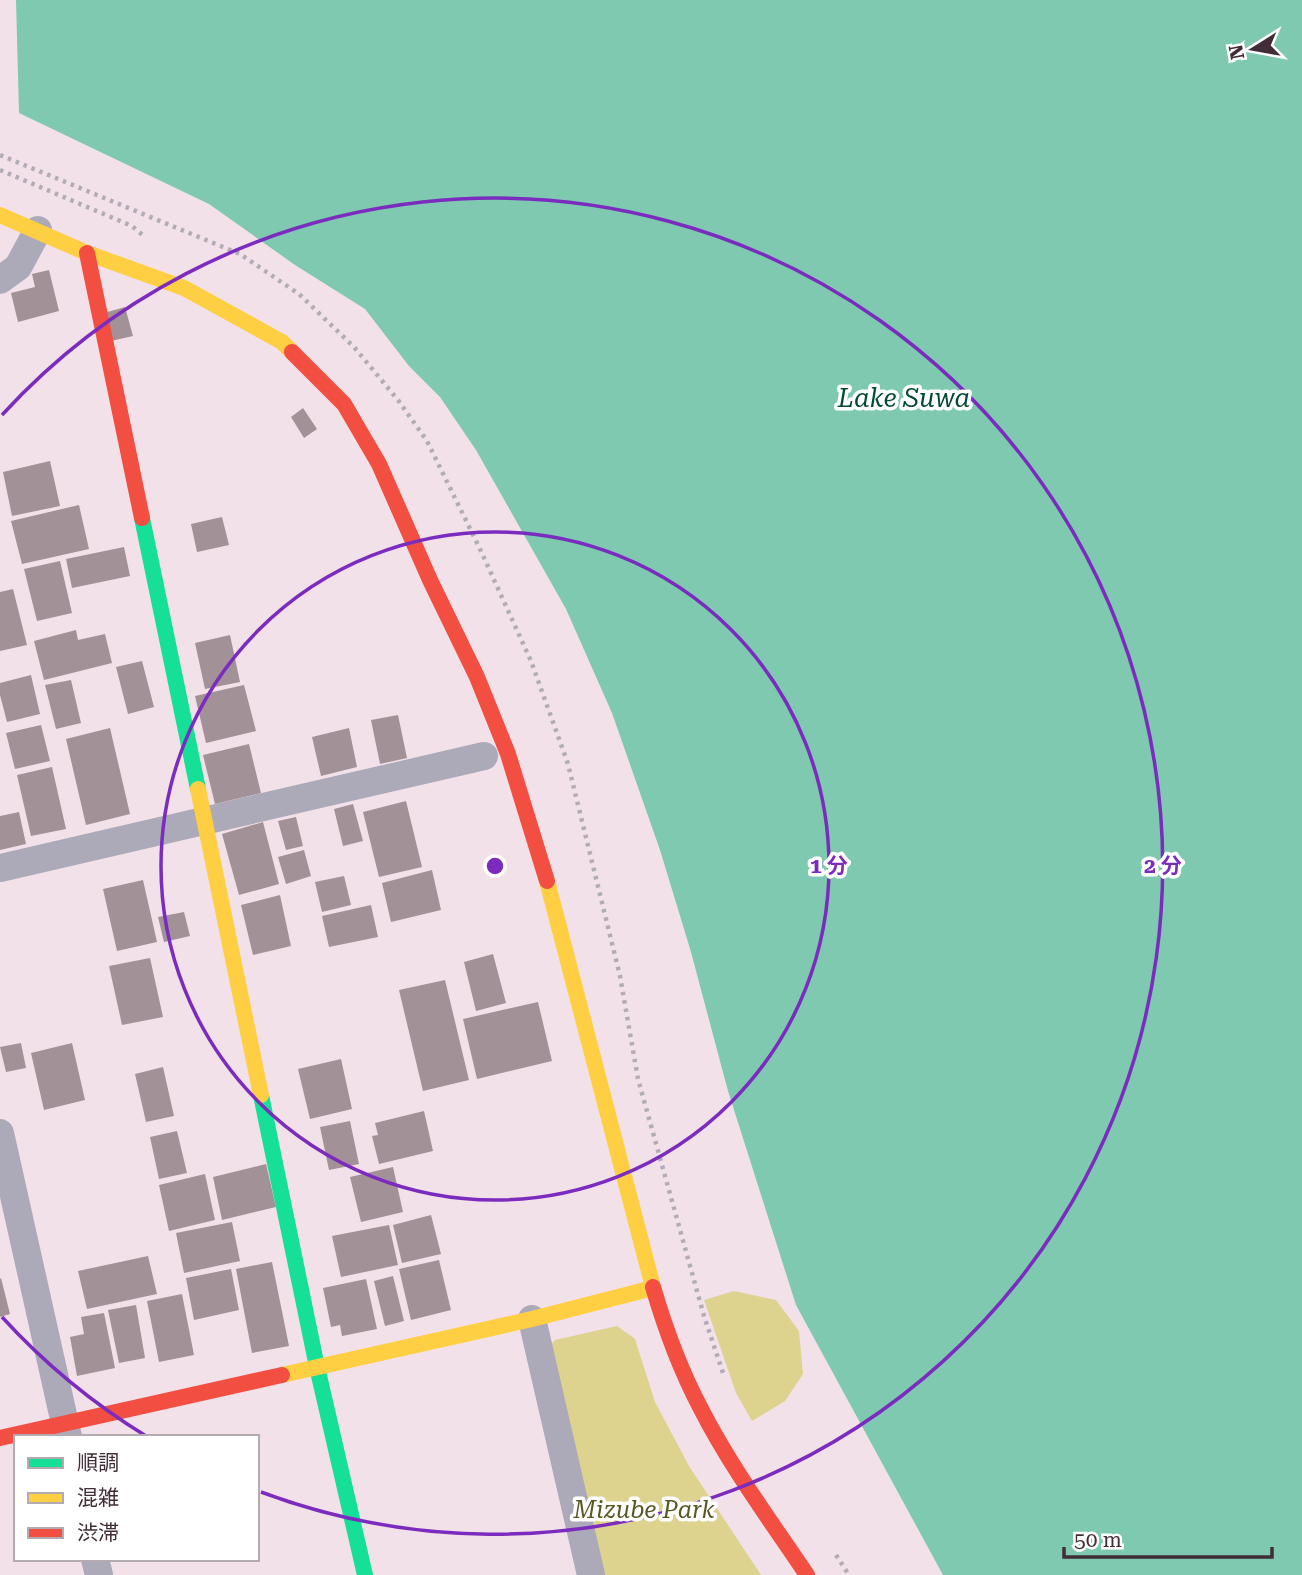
<svg xmlns="http://www.w3.org/2000/svg" width="1302" height="1575" font-family="'Roboto Serif','Noto Sans JP',serif">
	<style>
		.green { fill: #ddd38f }
		.water { fill: #7ec9b0 }
		.building { fill: #a29196 }
		.lines { fill: none; stroke-linecap: round; stroke-linejoin: round }
		.path { stroke: #b2acb7; stroke-width: 4.5; stroke-dasharray: 3.5 5; stroke-linecap: butt }
		.street { stroke: #aca9b8; stroke-width: 28 }
		.fast { stroke: #16e098; stroke-width: 16 }
		.slow { stroke: #ffcf43; stroke-width: 16 }
		.jam { stroke: #f24e42; stroke-width: 16 }
		.ring { fill: none; stroke: #7b2cbf; stroke-width: 3.5 }
		.labels { text-anchor: middle; dominant-baseline: central; stroke-width: 7; stroke-linejoin: round; paint-order: stroke }
		.park-label { font-size: 24px; font-style: italic; fill: #595724; stroke: #fff }
		.water-label { font-size: 26px; font-style: italic; fill: #054a36; stroke: #fff }
		.centre { fill: #7b2cbf; stroke: #fff; stroke-width: 3.5 }
		.ring-label { font-size: 21px; text-anchor: middle; font-weight: bold; fill: #7b2cbf; stroke: #fff; stroke-width: 7; stroke-linejoin: round; paint-order: stroke }
	</style>
	<rect width="100%" height="100%" fill="#f2e1e9"/>
	<path class="green" d="M734 1291 776 1300 799 1331 803 1374 785 1401 752 1421 736 1393 704 1300Z
		M617 1326 635 1339 655 1402 689 1466 761 1575H594L544 1352 555 1340Z"/>
	<path class="water" d="M16 0H1302V1575H943L796 1305 728 1091 691 952 660 850 612 713 566 609 476 450 440 397 409 366 365 309 295 265 209 204 19 113Z"/>
	<path class="building" d="M49 270 59 311 18 322 11 293 35 287 32 274Z
		M125 307 133 336 111 341 104 313Z
		M303 408 317 429 304 438 291 417Z
		M50 461 60 506 12 516 3 472Z
		M79 505 89 549 22 564 11 521Z
		M222 517 229 545 197 552 191 524Z
		M124 547 130 576 72 588 66 559Z
		M60 561 72 613 37 621 24 569Z
		M13 589 27 645 0 651V592Z
		M76 630 78 640 105 634 112 663 44 680 34 641Z
		M230 635 240 682 205 689 195 643Z
		M142 661 154 707 128 714 116 667Z
		M31 675 40 714 7 722 0 695V683Z
		M71 680 81 723 56 729 45 685Z
		M244 685 256 731 206 743 195 696Z
		M398 715 407 758 380 764 371 720Z
		M41 725 50 761 15 769 6 733Z
		M110 728 130 814 86 825 66 739Z
		M349 728 357 767 321 776 312 737Z
		M249 744 261 793 215 804 203 755Z
		M52 767 66 829 31 836 17 775Z
		M406 801 422 867 379 877 363 812Z
		M353 804 363 841 343 846 334 809Z
		M19 812 26 844 0 850V816Z
		M296 817 303 846 286 850 278 821Z
		M263 822 279 884 239 895 222 834Z
		M304 850 311 876 286 884 278 857Z
		M432 870 441 910 391 922 382 883Z
		M344 876 351 905 322 912 315 882Z
		M143 880 157 942 117 951 103 889Z
		M280 895 291 946 253 955 241 905Z
		M371 905 378 937 329 947 322 916Z
		M184 912 190 936 164 942 158 917Z
		M493 954 506 1003 476 1011 464 962Z
		M150 958 163 1017 122 1025 109 966Z
		M445 980 469 1080 423 1091 399 990Z
		M538 1002 552 1061 477 1079 463 1019Z
		M21 1043 26 1068 6 1072 0 1047Z
		M72 1043 85 1100 44 1110 31 1053Z
		M341 1059 352 1109 310 1119 298 1069Z
		M163 1067 174 1116 146 1122 135 1074Z
		M424 1111 433 1151 379 1164 372 1136 378 1135 375 1123Z
		M350 1121 359 1164 329 1170 320 1127Z
		M177 1131 187 1173 159 1179 150 1137Z
		M266 1164 276 1207 222 1220 213 1177Z
		M393 1167 403 1212 361 1222 350 1177Z
		M205 1174 215 1220 169 1231 159 1185Z
		M431 1215 441 1254 402 1263 393 1225Z
		M232 1222 240 1261 184 1273 176 1233Z
		M389 1225 398 1265 341 1277 332 1236Z
		M148 1256 157 1294 87 1309 78 1271Z
		M439 1260 451 1310 411 1320 399 1269Z
		M272 1262 289 1346 252 1353 236 1269Z
		M231 1269 239 1310 194 1320 186 1278Z
		M393 1276 404 1321 385 1326 374 1281Z
		M1 1278 10 1314 0 1317V1279Z
		M366 1279 377 1329 342 1336 340 1325 331 1327 323 1288Z
		M182 1294 194 1355 159 1362 147 1301Z
		M136 1305 145 1358 119 1363 108 1310Z
		M104 1313 115 1368 77 1376 70 1337 84 1334 81 1317Z"/>
	<g class="lines">
		<path class="path" d="M0 155 240 254 299 294 354 347 398 400 427 441 480 549 531 661 568 764 620 976 638 1079 704 1316 724 1376
			M0 170 132 226 145 237
			M836 1555 849 1575"/>
		<path class="street" d="M0 280 18 267 38 230
			M0 868 484 756
			M0 1133 68 1437
			M532 1319 591 1575
			M95 1559 99 1575"/>
		<path class="fast" d="M142 518 198 789
			M261 1095 317 1367 365 1575"/>
		<path class="slow" d="M0 215 87 253 184 288 282 342 292 352
			M198 789 261 1095
			M547 881 653 1287
			M282 1375 532 1319 653 1288"/>
		<path class="jam" d="M87 253 142 518
			M292 352 344 404 379 464 430 580 477 677 508 754 547 881
			M653 1287C665 1328 680 1369 700 1407 730 1466 770 1520 807 1575
			M0 1438 282 1375"/>
	</g>
	<g class="ring">
		<circle cx="495" cy="866" r="334"/>
		<path d="M146 1436A668 668 0 0 1 2 1317M2 415A668 668 0 1 1 261 1492"/>
	</g>
	<g class="labels">
		<g class="park-label">
			<text x="644" y="1510">Mizube Park</text>
		</g>
		<g class="water-label">
			<text x="904" y="398">Lake Suwa</text>
		</g>
	</g>
	<circle cx="495" cy="866" r="10" class="centre"/>
	<g class="ring-label">
		<text x="829" y="873">1 分</text>
		<text x="1163" y="873">2 分</text>
	</g>
	<rect x="14" y="1435" width="245" height="126" fill="#ffffff" stroke="#b3abaf" stroke-width="2"/>
	<rect x="28" y="1458" width="35" height="10" fill="#16e098" stroke="#b3abaf" stroke-width="2"/>
	<text x="77" y="1470" font-size="21" fill="#412d37">順調</text>
	<rect x="28" y="1493" width="35" height="10" fill="#ffcf43" stroke="#b3abaf" stroke-width="2"/>
	<text x="77" y="1505" font-size="21" fill="#412d37">混雑</text>
	<rect x="28" y="1528" width="35" height="10" fill="#f24e42" stroke="#b3abaf" stroke-width="2"/>
	<text x="77" y="1540" font-size="21" fill="#412d37">渋滞</text>
	<g transform="translate(1253 49) rotate(259)" stroke="#ffffff" stroke-width="5" paint-order="stroke">
	<path d="M0-5L12 26L0 18L-12 26Z" fill="#412d37"/>
	<text y="-10" font-size="19" font-weight="bold" text-anchor="middle" fill="#412d37">N</text>
	</g>
	<path d="M1064 1547v10h208v-10" fill="none" stroke="#412d37" stroke-width="3.5"/>
	<text x="1074" y="1547" font-size="21" fill="#412d37" stroke="#ffffff" stroke-width="5" paint-order="stroke">50 m</text>
</svg>
